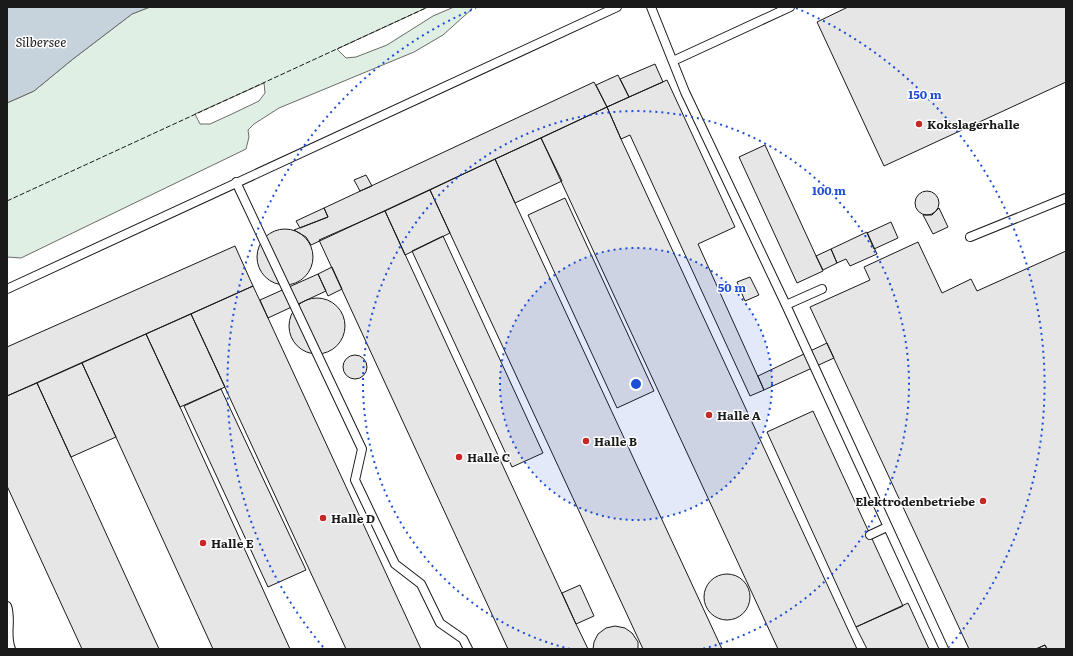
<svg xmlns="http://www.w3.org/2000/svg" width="1073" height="656" font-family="Literata,serif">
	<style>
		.green { fill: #e0efe3; stroke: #6a6a6a; fill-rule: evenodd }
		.water { fill: #c6d2dc; stroke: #6a6a6a }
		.building { fill: #e6e6e6; stroke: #1a1a1a }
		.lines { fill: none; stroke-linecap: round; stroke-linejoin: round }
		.service-casing { stroke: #1a1a1a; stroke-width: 10 }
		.service { stroke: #fff; stroke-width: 8 }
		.fence { stroke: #1a1a1a; stroke-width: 1; stroke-dasharray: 5 2; stroke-linecap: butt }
		.ring { fill: none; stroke: #1d4ed8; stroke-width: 2; stroke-dasharray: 2 4 }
		.poi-dot { fill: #c62828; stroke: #fff; stroke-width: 1.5 }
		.labels { text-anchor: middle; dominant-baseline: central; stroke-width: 3; stroke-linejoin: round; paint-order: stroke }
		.poi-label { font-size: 12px; font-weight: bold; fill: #1a1a1a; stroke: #fff; text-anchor: start }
		.water-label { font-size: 13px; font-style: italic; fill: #1a1a1a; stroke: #fff }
		.centre { fill: #1d4ed8; stroke: #fff; stroke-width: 2 }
		.ring-label { font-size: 12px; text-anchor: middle; font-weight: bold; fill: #1d4ed8; stroke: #fff; stroke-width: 3; stroke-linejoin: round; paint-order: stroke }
	</style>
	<rect width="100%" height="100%" fill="#fff"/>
	<path class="green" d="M150 7H428L337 49 346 58 356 57 387 45 433 16 454 7H471L472 9 443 35 414 52 279 108 254 124 248 130 249 137 246 149 21 258 7 257V103L34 91 73 59 132 14ZM264 83 265 93 259 101 234 113 210 124H200L195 114Z"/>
	<path class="water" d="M7 7H150L132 14 73 59 34 91 7 103Z"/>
	<path class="building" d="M848 7H1066V82L884 166 817 22Z
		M655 64 663 82 629 97 620 79Z
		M618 75 629 97 607 107 596 85Z
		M667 80 735 227 698 244 764 390 750 396 630 135 621 139 607 107Z
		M594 82 607 107 311 245 306 237 294 230 328 217 324 208Z
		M607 107 621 139 857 649H778L541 138Z
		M541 138 562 181 515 203 495 159Z
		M765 145 823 271 797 283 739 157Z
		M495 159 515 203 722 649H643L430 190Z
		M366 175 372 186 360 191 354 180Z
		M430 190 450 233 405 255 385 211Z
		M915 203a12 12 0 1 1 24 0a12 12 0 1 1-24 0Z
		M565 198 654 391 617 408 528 215Z
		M324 208 328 217 300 228 296 221Z
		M939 208 948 227 933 234 923 215H932Z
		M385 211 576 624 588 649H508L319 240Z
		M891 222 898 238 874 249 867 233Z
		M257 257a28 28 0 1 1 56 0a28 28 0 1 1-56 0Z
		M867 232 877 254 850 266 846 259 837 263 831 249Z
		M443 236 543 453 512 467 412 251Z
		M918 242 942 293 971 279 977 291 1066 251V649H1047L1045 645 1036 649H969L810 307 870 280 864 267Z
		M235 246 253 286 7 396V347Z
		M831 249 837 263 823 270 816 256Z
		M332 267 342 289 328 296 318 274Z
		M318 274 326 291 268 318 260 300Z
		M750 277 759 295 745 301 737 282Z
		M253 286 268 318 421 649H346L191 314Z
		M289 326a28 28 0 1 1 56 0a28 28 0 1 1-56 0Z
		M191 314 225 387 180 407 146 334Z
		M146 334 180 407 290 649H213L82 363Z
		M827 343 834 358 764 390 758 376Z
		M343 367a12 12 0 1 1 24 0a12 12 0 1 1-24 0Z
		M82 363 116 437 71 457 37 383Z
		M37 383 71 457 159 649H82L7 486V396Z
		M221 389 306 570 268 587 184 406Z
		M813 411 903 606 856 627 767 432Z
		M704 597a23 23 0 1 1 46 0a23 23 0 1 1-46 0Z
		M580 585 594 616 576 624 562 593Z
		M908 603 929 649H867L856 627Z
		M615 626 625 628 632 633 638 642V649H593L594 642 598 634 606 628Z
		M1045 645 1047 649H1036Z"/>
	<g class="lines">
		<g class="service-casing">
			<path id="service" d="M651 7 685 92 786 305 944 649
				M673 61 790 7
				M236 182 362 449 355 480 395 564 421 584 440 623 463 639 468 649
				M970 237 1066 198
				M7 289 617 7
				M786 305 822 289
				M870 535 887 527
				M7 606C12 620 5 635 11 649"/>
		</g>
		<use href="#service" class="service"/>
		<path class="fence" d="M7 201 428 7"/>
	</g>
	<circle cx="636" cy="384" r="136" fill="#1d4ed8" fill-opacity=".12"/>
	<g class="ring">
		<circle cx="636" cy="384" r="136"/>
		<path d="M570 649A273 273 0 1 1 702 649"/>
		<path d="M323 647A409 409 0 0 1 476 8M796 8A409 409 0 0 1 949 647"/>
	</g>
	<g class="poi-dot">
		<circle cx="919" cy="124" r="4"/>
		<circle cx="709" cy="415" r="4"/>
		<circle cx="586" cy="441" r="4"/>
		<circle cx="459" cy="457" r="4"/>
		<circle cx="983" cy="501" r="4"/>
		<circle cx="323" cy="518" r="4"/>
		<circle cx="203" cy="543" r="4"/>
	</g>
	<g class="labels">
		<g class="poi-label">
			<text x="927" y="124">Kokslagerhalle</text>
			<text x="717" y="415">Halle A</text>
			<text x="594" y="441">Halle B</text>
			<text x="467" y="457">Halle C</text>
			<text x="975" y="501" text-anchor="end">Elektrodenbetriebe</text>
			<text x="331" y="518">Halle D</text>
			<text x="211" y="543">Halle E</text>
		</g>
		<g class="water-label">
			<text x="41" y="41">Silbersee</text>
		</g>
	</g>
	<circle cx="636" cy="384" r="6" class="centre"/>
	<g class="ring-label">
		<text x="925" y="99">150 m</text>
		<text x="829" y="195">100 m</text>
		<text x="732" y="292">50 m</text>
	</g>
	<rect width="1073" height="656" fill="none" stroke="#1a1a1a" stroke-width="16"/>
</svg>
